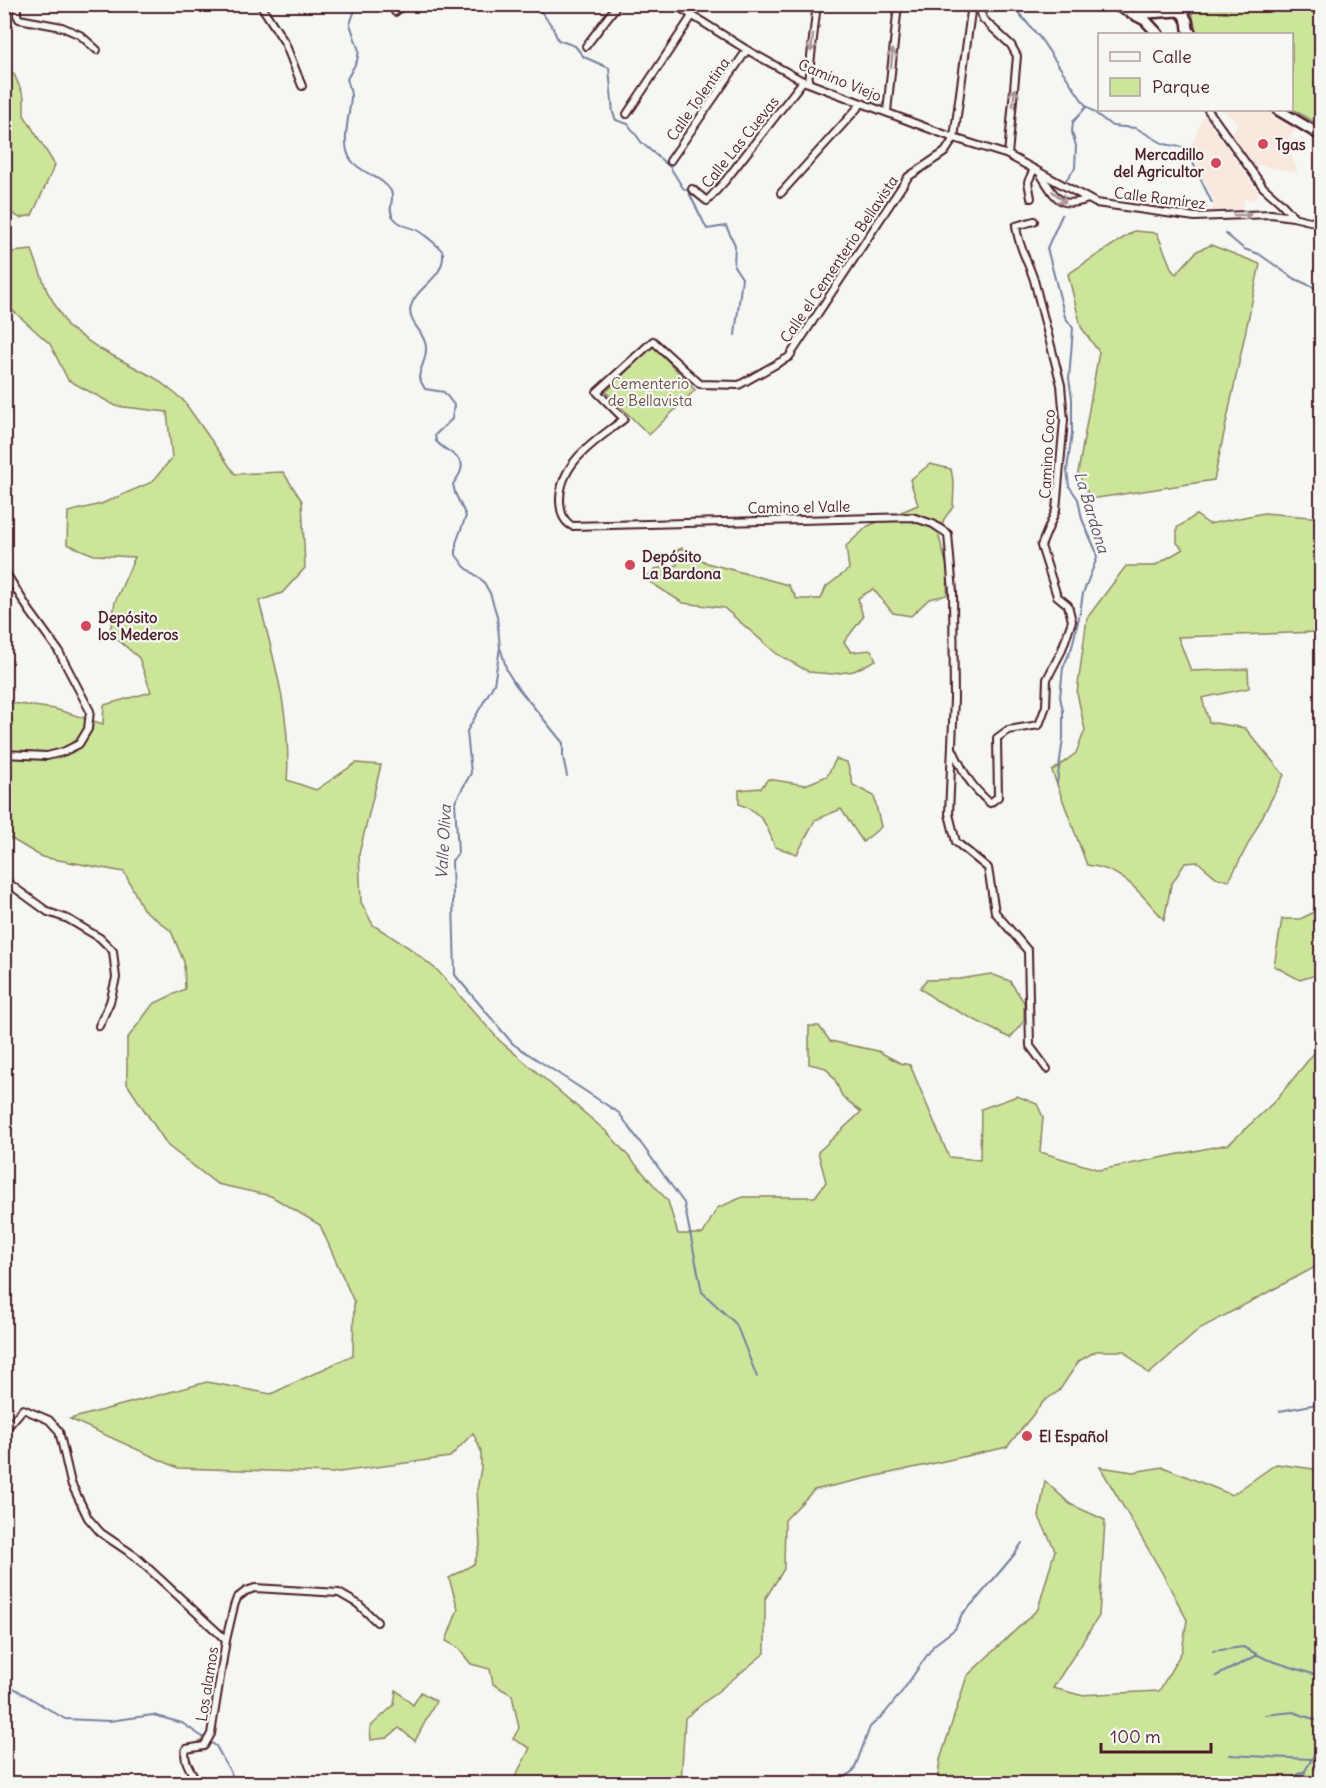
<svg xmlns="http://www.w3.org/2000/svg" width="1326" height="1788" font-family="Delius,sans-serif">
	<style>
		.built { fill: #f8e8de }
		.green { fill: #cde59a; stroke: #8c8262; stroke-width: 1.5 }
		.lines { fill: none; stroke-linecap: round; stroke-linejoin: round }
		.stream { stroke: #75809f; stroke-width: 2 }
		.street-casing { stroke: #4a1f2b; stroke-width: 10 }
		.primary-casing { stroke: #4a1f2b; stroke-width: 14 }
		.street { stroke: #f6f6f2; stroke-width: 6 }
		.primary { stroke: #f6f6f2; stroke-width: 9 }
		.oneway { stroke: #a99598 }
		.poi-dot { fill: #d1495b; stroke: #f6f6f2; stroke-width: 2 }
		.labels { text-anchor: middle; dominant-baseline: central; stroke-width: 4.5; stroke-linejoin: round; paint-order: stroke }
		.street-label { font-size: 15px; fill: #4a1f2b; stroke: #f6f6f2 }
		.poi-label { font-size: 15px; font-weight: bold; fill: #4a1f2b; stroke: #f6f6f2; text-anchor: start }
		.park-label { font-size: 15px; fill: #6b5047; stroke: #f6f6f2 }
		.water-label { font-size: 16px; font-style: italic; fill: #604f65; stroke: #f6f6f2 }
	</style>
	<rect width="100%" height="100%" fill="#f6f6f2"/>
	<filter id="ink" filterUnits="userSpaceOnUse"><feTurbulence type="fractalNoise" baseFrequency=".0167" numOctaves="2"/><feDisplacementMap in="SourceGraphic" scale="12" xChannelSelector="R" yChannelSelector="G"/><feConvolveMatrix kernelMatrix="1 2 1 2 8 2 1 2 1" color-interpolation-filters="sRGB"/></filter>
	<g filter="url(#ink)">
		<!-- built -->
		<g class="built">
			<polygon points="1222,110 1268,110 1297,128 1288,139 1289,149 1298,173 1253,164 1231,135 1238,122 1224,112"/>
			<polygon points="1204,115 1258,192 1255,200 1244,199 1242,209 1212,211 1214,201 1189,149"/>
		</g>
		<!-- green -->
		<g class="green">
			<polygon points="1190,5 1321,5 1321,126 1292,109 1292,34 1197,34"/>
			<polygon points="5,68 14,74 24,97 24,115 55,165 32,215 20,218 5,209"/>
			<polygon points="1134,231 1157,233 1172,270 1176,274 1197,251 1211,245 1260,264 1214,480 1091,499 1078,473 1099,352 1081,327 1068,274"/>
			<path d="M32 250 47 291 68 327 100 349 155 378 183 400 235 474 283 472 302 501 305 568 282 593 259 601C274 659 292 720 287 780L316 790 356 763 381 765 359 854 361 902 373 925 411 949 438 971 500 1041 608 1133 668 1201 678 1234H703L717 1208 743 1197H815L826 1182 818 1152 861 1112 842 1096 835 1080 826 1068 809 1064V1026H819L830 1041 878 1051 900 1063 910 1065 949 1157 980 1160 981 1109 1017 1096 1037 1104 1043 1117 1040 1152 1100 1170 1229 1144 1275 1101 1315 1052 1321 1051V1264L1201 1328 1149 1374 1124 1351H1096L1079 1361 1059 1391 1044 1401 1007 1447 814 1490 785 1520 784 1569 765 1599V1653L685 1718 681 1783H512L530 1748 513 1739 519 1728 512 1695 493 1684 490 1669 471 1664 457 1647 446 1641 458 1609 449 1578 474 1564 480 1546 477 1490 481 1468V1451L473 1433 450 1457 332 1473 178 1468 70 1419 207 1382 271 1394 353 1355 354 1302 320 1225 271 1196 217 1184 168 1146 127 1084V1039L153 1004 185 989 184 962 171 931 143 909 124 872 42 857 5 835V702L55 709 103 724 104 705 151 692 139 658 110 633 115 602 135 557 94 555 67 544 68 512 101 504 152 482 172 458 167 412 116 406 68 380 50 344 9 307 5 270 13 252Z"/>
			<polygon points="653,345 695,390 649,435 606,392"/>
			<polygon points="930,464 951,469 954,486 953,507 944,519 939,537 948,570 947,595 929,599 911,616 893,613 873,589 858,598 863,617 844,642 851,652 871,650 876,660 854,671 832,674 809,672 777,654 724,608 683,603 645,579 655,569 677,565 675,551 682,548 707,563 788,585 797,599 821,599 826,587 849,569 846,546 868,526 918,505 910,480"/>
			<path d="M1264 513 1321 518V635L1318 632 1178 637 1191 671 1248 669 1249 688 1202 698 1209 722 1245 728 1284 775 1229 881 1217 878 1198 862 1185 863 1171 885 1164 920C1142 895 1123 868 1087 865L1052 771 1076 753 1085 730 1077 693 1087 618 1126 566H1154L1183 549 1177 543V528L1196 515 1209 524Z"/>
			<path d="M836 759 847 762 853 785 874 796 881 827 863 842 841 809 815 820 797 854 775 847C767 825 763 813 739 804V790L761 788 768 779 805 785 827 776Z"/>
			<polygon points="1321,909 1321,989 1319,974 1300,980 1274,966 1282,919 1300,919"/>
			<polygon points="991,974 1010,981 1024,1002 1024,1021 1010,1038 936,1000 920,988 926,980 960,979"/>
			<polygon points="1276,1464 1321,1470 1321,1783 937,1783 940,1760 967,1676 1038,1609 1055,1550 1039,1517 1045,1481 1070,1504 1105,1520 1099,1616 1053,1688 1080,1695 1159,1691 1182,1651 1187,1620 1160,1569 1100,1467 1133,1472 1163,1467 1232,1495"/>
			<polygon points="396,1690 413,1705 421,1692 436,1701 415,1741 399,1728 387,1738 371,1740 370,1727 394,1705"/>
		</g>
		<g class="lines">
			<!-- stream -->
			<g class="stream">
				<path d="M357 4 350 24 359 51 357 61 347 79C349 85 351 91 351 97 350 115 340 145 351 160 361 174 382 176 391 191 395 199 387 209 393 217 399 225 408 227 417 230 421 232 443 249 443 253 445 278 417 286 411 306 406 322 425 331 426 347 427 359 420 367 419 378L425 389 444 392 454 405 452 419 435 435 436 441C450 457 475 456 453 484L455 493 466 516 456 543V555L465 567 483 581 490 593 497 616 500 648 494 684 467 731 471 773 455 802 458 853 452 861 455 975 513 1044 619 1113 684 1203 702 1292 736 1324 757 1377"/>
				<polyline points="535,4 552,26 558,40 575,46 584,57 609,68 613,113 616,120 628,124 642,143 670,167 683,188 688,191 707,229 726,226 735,245 734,266 742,278 735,335"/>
				<polyline points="1011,4 1040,38 1086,106 1112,126 1136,128 1164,144 1186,148 1212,203"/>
				<polyline points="1066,180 1075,168 1076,146 1072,132 1073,122 1086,107"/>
				<polyline points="1226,234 1244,249 1259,254 1293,278 1322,291"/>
				<polyline points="501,650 507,671 515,684 563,743 563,757 567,776"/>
				<polyline points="1057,783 1063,738 1063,711 1060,697 1063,668 1072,647 1080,613 1083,593 1097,558 1096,551 1082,519 1078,499 1069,486 1067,470 1072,433 1072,398 1069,379 1073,328 1065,317 1047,248 1062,215"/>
				<polyline points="1280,1411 1322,1403"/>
				<polyline points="1213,1651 1243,1647 1266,1659 1322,1677"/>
				<polyline points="1216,1676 1258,1655"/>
				<polyline points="4,1686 12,1687 65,1719 109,1721 153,1715 182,1723 216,1746 237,1784"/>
				<polyline points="1265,1715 1293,1712 1322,1722"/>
				<polyline points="1230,1755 1311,1759"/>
				<polyline points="837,1784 854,1770 870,1727 885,1713 904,1689 934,1645 955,1629 962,1614 976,1600 1014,1555 1022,1543"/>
				<polyline points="1280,1784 1305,1771 1322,1741"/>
				<polyline points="1303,1784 1305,1772"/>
			</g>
			<!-- street casing -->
			<g class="street-casing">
				<g id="street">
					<polyline points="17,4 17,15 19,19 62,27 80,35 97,50"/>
					<polyline points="260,4 285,43 302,86"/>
					<polyline points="674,4 747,50 803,81 954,138 1008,155 1096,203 1195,217 1271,214 1293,217 1322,224"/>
					<path d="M972 4 954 138 945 152 908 177 789 357 739 385 700 384 653 341 597 392 624 419C596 441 559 462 560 502 561 512 562 520 572 526L912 517 933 524 948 534 953 592 954 699 949 814 956 842 988 868 995 912 1028 951 1030 1046 1047 1069"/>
					<polyline points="978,4 983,19 1011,45 1017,56 1008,155"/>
					<polyline points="1159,4 1169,10 1178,4"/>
					<polyline points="1184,4 1186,17"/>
					<polyline points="395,12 405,4"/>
					<polyline points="586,46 618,4"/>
					<polyline points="808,82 817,4"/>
					<polyline points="1208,110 1263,187 1280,202 1293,216"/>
					<polyline points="887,112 898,4"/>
					<polyline points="627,114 692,16"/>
					<polyline points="670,161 747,50"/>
					<path d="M1041 175C1055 196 1059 210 1088 199"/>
					<polyline points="692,189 707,201 725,181 803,81"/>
					<polyline points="781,193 862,103"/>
					<polyline points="1031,198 1028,182 1034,169"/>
					<polyline points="1322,300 1320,305 1322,334"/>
					<polyline points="4,570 29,610 58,650 90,711 88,729 79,744 63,752 47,756 4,754"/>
					<path d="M952 748C963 771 969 785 990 803L998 797 997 738 1008 730 1039 725 1046 706 1047 679 1061 652 1072 621 1068 605 1057 596 1041 546 1056 510 1064 420 1061 385 1034 280C1028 261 1018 246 1016 226L1034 221"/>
					<polyline points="4,880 48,912 68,919 100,938 113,951 116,978 110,1002 99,1026"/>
					<polyline points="4,1431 23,1409 49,1420 59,1431 71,1483 88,1518 101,1533 135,1556 226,1640"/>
					<path d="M198 1784C193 1773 182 1761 186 1749L204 1746 211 1734 226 1640 234 1606 237 1598 246 1591 255 1588 339 1593 358 1604 377 1622"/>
				</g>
			</g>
			<!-- primary casing -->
			<g class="primary-casing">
				<g id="primary">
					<polyline points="1114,4 1145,20 1158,34"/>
					<polyline points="1130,11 1147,13 1178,11 1183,14 1187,21 1188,29 1191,34"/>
					<polyline points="1278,110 1322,136"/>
				</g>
			</g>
			<!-- street -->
			<use href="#street" class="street"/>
			<!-- primary -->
			<use href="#primary" class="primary"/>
		</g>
		<!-- one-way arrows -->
		<defs><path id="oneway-shaft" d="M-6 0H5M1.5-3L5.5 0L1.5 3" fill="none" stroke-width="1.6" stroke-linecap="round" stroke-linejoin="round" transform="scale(1.5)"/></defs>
		<g class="oneway">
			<use href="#oneway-shaft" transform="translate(812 43) rotate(97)"/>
			<use href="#oneway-shaft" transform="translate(892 58) rotate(-84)"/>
			<use href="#oneway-shaft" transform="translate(1014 97) rotate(-84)"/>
			<use href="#oneway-shaft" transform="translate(1059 197) rotate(41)"/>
			<use href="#oneway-shaft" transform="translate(1242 215) rotate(-2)"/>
		</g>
	</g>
	<!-- markers -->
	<g class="poi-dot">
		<circle cx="1263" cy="144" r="6"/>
		<circle cx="1216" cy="163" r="6"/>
		<circle cx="630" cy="565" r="6"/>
		<circle cx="86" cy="626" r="6"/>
		<circle cx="1027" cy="1436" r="6"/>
	</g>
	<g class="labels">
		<!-- street labels -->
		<g class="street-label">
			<text transform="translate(840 80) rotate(22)">Camino Viejo</text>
			<text transform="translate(698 99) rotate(-55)">Calle Tolentina</text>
			<text transform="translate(740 142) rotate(-51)">Calle Las Cuevas</text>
			<text transform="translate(1160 198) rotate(7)">Calle Ramírez</text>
			<text transform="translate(839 259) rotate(-56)">Calle el Cementerio Bellavista</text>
			<text transform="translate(1047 454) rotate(-87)">Camino Coco</text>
			<text transform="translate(799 507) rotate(-1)">Camino el Valle</text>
			<text transform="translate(207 1684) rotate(-81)">Los alamos</text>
		</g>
		<!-- poi labels -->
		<g class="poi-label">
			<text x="1275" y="144">Tgas</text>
			<text x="1204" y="154" text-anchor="end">Mercadillo<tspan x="1204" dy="17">del Agricultor</tspan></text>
			<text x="642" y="556">Depósito<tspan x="642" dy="17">La Bardona</tspan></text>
			<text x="98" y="617">Depósito<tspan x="98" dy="17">los Mederos</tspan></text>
			<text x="1039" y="1436">El Español</text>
		</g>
		<!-- park labels -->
		<g class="park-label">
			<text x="650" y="383">Cementerio<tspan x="650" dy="17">de Bellavista</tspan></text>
		</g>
		<!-- water labels -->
		<g class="water-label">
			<text transform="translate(1092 512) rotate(73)">La Bardona</text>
			<text transform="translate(443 842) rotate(-87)">Valle Oliva</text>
		</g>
	</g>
	<!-- margin -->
	<rect width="1326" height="1788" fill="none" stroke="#f6f6f2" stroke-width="24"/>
	<rect x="12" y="12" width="1302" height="1764" fill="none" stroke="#4a1f2b" stroke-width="2" filter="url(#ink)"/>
	<!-- legend -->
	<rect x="1098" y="33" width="195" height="78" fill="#f6f6f2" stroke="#b1a0a2" stroke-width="1.5"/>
	<rect x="1110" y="52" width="30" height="9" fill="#f6f6f2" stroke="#b1a0a2" stroke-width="1.5"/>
	<text x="1152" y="63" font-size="18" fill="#4a1f2b">Calle</text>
	<rect x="1110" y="78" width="30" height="18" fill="#cde59a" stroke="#b1a0a2" stroke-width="1.5"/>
	<text x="1152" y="93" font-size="18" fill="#4a1f2b">Parque</text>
	<!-- scale -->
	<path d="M1101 1743v9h110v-9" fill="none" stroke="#4a1f2b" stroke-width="3"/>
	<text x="1110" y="1743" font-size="18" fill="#4a1f2b" stroke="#f6f6f2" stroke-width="4.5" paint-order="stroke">100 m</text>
</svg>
